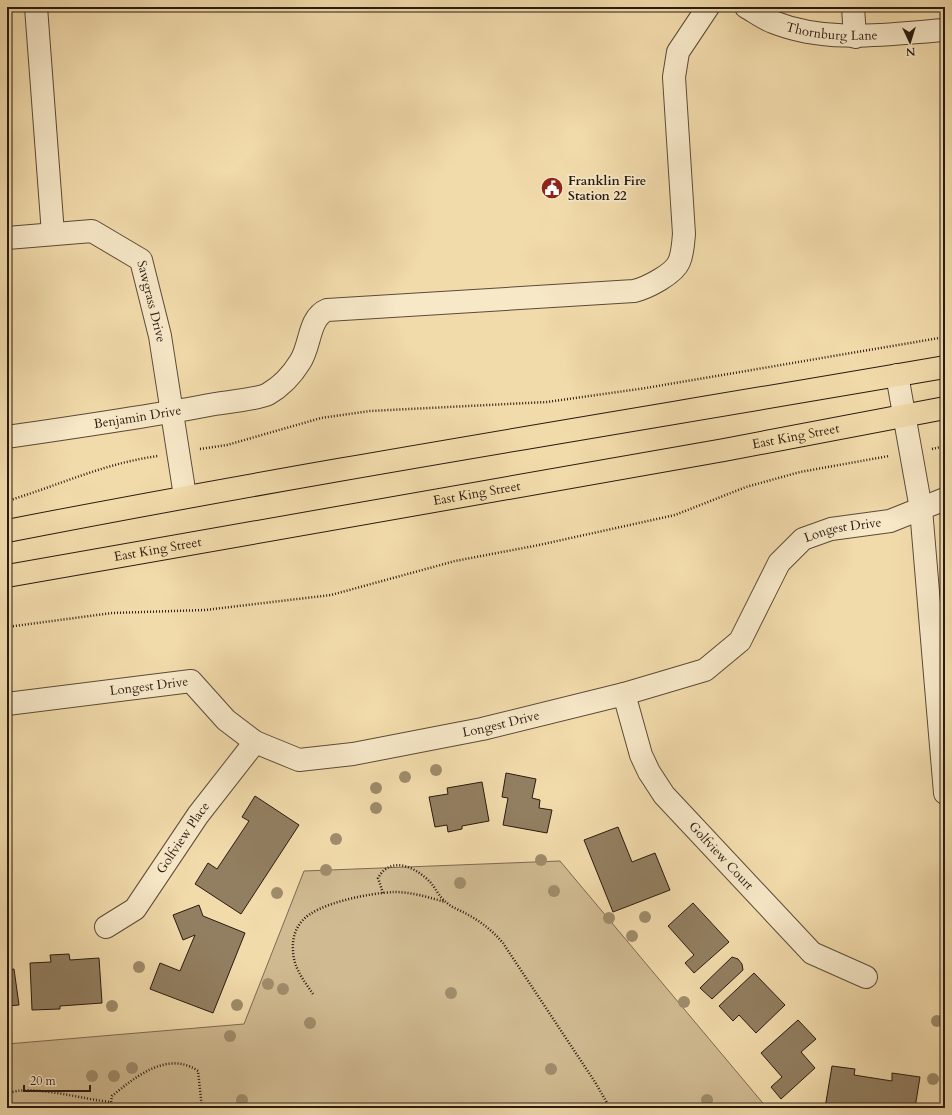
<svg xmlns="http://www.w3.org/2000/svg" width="952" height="1115" font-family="Cardo,serif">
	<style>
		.green { fill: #d0ba91; stroke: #7c6a51 }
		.building { fill: #927f61; stroke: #291b11 }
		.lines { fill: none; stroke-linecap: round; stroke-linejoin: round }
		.minor-casing { stroke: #5b4b38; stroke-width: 24 }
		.major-casing { stroke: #291b11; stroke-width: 24 }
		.path { stroke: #291b11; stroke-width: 2.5; stroke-dasharray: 1 2; stroke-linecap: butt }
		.minor { stroke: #f7e8c8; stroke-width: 22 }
		.major { stroke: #f2dbab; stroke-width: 22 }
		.tree { fill: #9f8c6b }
		.labels { text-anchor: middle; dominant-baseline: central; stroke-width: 3.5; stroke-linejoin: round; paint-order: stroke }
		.street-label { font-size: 13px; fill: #291b11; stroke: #f7e8c8 }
		.poi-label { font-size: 13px; font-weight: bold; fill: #291b11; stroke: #f7e8c8; text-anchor: start }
	</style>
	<rect width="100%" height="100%" fill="#f2dbab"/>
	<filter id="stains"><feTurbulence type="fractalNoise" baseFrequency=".005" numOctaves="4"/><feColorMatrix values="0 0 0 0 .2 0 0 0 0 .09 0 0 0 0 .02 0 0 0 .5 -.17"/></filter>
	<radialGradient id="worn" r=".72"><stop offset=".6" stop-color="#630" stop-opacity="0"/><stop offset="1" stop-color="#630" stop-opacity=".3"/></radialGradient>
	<!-- green -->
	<polygon class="green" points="560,861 767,1108 7,1108 7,1044 244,1024 304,871"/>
	<!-- building -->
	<g class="building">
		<polygon points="506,773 536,779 532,798 540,800 539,808 552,810 547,833 503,825 508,798 502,797"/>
		<polygon points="482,782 489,821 462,826 462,829 448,832 447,825 435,827 429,797 448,794 447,788"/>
		<polygon points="255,796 299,825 241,914 195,884 208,863 217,869 249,821 242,817"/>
		<polygon points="618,827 632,862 655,853 670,890 613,912 584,840"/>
		<polygon points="693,903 729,942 694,973 685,963 694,955 668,926"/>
		<polygon points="199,905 203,916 245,933 213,1013 150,989 160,963 180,971 195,935 183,940 173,915"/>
		<polygon points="69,954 70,960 99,958 102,1003 60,1006 60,1009 32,1010 30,963 51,962 50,955"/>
		<polygon points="732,957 738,959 742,964 743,970 712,999 700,988"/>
		<polygon points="14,969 19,1005 8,1006 7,1010 7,970"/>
		<polygon points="754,973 785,1005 756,1033 739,1015 733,1021 719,1006"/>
		<polygon points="798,1020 816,1039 801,1052 815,1068 781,1099 771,1087 782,1077 761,1053"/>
		<polygon points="832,1066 855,1069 854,1075 892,1081 892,1073 920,1077 915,1108 825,1108"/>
	</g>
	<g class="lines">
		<!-- minor casing -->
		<g class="minor-casing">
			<g id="minor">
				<polyline points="36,7 53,234"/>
				<path id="s1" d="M746 7C755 12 764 19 773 22 828 44 888 34 945 30"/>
				<polyline points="853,7 855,37"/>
				<path id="s2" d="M7 238 92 231 141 260 160 336 185 496"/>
				<polyline points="897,375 921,509 945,793"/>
				<path id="s3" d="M7 437C76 427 146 417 215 404 227 402 259 399 268 394 282 386 292 375 300 362 311 346 308 318 327 310L634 291C647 288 674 274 679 262 683 253 683 243 684 234L674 77 678 52 708 7"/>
				<path id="s4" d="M624 694 641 755 649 772 664 795 812 953 866 977"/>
				<path id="s5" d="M7 704 191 681 226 720 255 742 299 760 353 754 482 729 624 694 705 670 740 641 779 563 803 539 831 529 890 521 945 499"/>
				<path id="s6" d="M106 927 135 909 198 815 255 742"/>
			</g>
		</g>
		<!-- major casing -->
		<g class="major-casing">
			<g id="major">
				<path d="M7 531C319 470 632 421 945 367"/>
				<path id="s7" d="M7 576 724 450 945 408"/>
			</g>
		</g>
		<!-- path -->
		<g class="path">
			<polyline points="200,449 227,445 321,418 370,411 547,402 646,388 945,337"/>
			<polyline points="932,449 945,446"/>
			<path d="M7 501C57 486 105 463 158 456"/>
			<polyline points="7,627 112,613 205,610 331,595 455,561 539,545 675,515 746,487 800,472 889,456"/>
			<path d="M383 893 378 878C391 855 416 867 431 883 436 889 440 898 446 902 451 907 459 910 465 913 480 921 492 930 503 943L595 1082 610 1108"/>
			<path d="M313 994C304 981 293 967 293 950 292 940 295 929 302 921 317 903 370 893 394 892 411 892 428 897 445 902"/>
			<path d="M7 1094C29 1083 85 1100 111 1102"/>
			<path d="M110 1108 112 1096C135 1077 168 1050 198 1071L202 1108"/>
		</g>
		<!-- minor -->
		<use href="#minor" class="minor"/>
		<!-- major -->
		<use href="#major" class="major"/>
	</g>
	<!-- trees -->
	<g class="tree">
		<circle cx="436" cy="770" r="6"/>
		<circle cx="405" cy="777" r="6"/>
		<circle cx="376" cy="788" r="6"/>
		<circle cx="376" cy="808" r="6"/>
		<circle cx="336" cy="839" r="6"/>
		<circle cx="541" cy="860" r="6"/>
		<circle cx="326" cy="870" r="6"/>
		<circle cx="460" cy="883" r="6"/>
		<circle cx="554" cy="891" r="6"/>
		<circle cx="277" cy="893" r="6"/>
		<circle cx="645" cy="917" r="6"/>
		<circle cx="609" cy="918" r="6"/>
		<circle cx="632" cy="936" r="6"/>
		<circle cx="139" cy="967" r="6"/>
		<circle cx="268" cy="984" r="6"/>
		<circle cx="283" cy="989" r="6"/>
		<circle cx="451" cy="993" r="6"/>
		<circle cx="684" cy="1002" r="6"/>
		<circle cx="237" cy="1005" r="6"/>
		<circle cx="112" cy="1006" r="6"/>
		<circle cx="937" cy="1021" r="6"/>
		<circle cx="310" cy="1023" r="6"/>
		<circle cx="230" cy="1036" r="6"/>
		<circle cx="132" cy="1068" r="6"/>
		<circle cx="551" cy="1069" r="6"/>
		<circle cx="92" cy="1076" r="6"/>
		<circle cx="114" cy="1076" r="6"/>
		<circle cx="933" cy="1079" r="6"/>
		<circle cx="242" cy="1100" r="6"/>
		<circle cx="707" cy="1100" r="6"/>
	</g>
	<!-- icons -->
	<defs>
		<g id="civic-disc" transform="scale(1.15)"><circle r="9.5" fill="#8f2418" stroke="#f7e8c8"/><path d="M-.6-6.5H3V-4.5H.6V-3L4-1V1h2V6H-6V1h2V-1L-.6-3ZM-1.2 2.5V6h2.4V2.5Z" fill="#fff"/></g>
	</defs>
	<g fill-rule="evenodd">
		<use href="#civic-disc" x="552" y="188"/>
	</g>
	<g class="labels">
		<!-- street labels -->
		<g class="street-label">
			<text stroke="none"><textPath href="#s1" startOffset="91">Thornburg Lane</textPath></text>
			<text stroke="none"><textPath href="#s2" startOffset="185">Sawgrass Drive</textPath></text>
			<text stroke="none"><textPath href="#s3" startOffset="132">Benjamin Drive</textPath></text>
			<text stroke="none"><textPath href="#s7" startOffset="801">East King Street</textPath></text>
			<text stroke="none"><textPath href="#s7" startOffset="477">East King Street</textPath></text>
			<text stroke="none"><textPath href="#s5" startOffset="946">Longest Drive</textPath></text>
			<text stroke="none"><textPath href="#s7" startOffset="153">East King Street</textPath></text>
			<text stroke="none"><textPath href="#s5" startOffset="143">Longest Drive</textPath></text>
			<text stroke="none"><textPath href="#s5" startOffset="527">Longest Drive</textPath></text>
			<text stroke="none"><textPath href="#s6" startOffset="120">Golfview Place</textPath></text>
			<text stroke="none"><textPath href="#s4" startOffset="193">Golfview Court</textPath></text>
		</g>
		<!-- poi labels -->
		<g class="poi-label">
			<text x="568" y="181">Franklin Fire<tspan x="568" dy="15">Station 22</tspan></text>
		</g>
	</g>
	<!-- margin -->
	<rect width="952" height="1115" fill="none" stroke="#f2dbab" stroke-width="24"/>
	<rect x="8" y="8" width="936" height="1099" fill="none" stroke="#291b11" stroke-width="2"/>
	<rect x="12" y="12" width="928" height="1091" fill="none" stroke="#291b11"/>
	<!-- north arrow -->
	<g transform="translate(910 42) rotate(176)" stroke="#f7e8c8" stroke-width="3" paint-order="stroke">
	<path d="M0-3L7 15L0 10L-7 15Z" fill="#291b11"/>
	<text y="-6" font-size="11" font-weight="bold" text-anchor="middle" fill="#291b11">N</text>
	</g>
	<!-- scale -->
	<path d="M24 1085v6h66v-6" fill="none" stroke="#291b11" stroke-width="2"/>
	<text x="30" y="1085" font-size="12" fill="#291b11" stroke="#f7e8c8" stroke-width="3" paint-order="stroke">20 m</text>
	<rect width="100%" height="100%" filter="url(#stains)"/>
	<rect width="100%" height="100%" fill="url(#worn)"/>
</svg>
